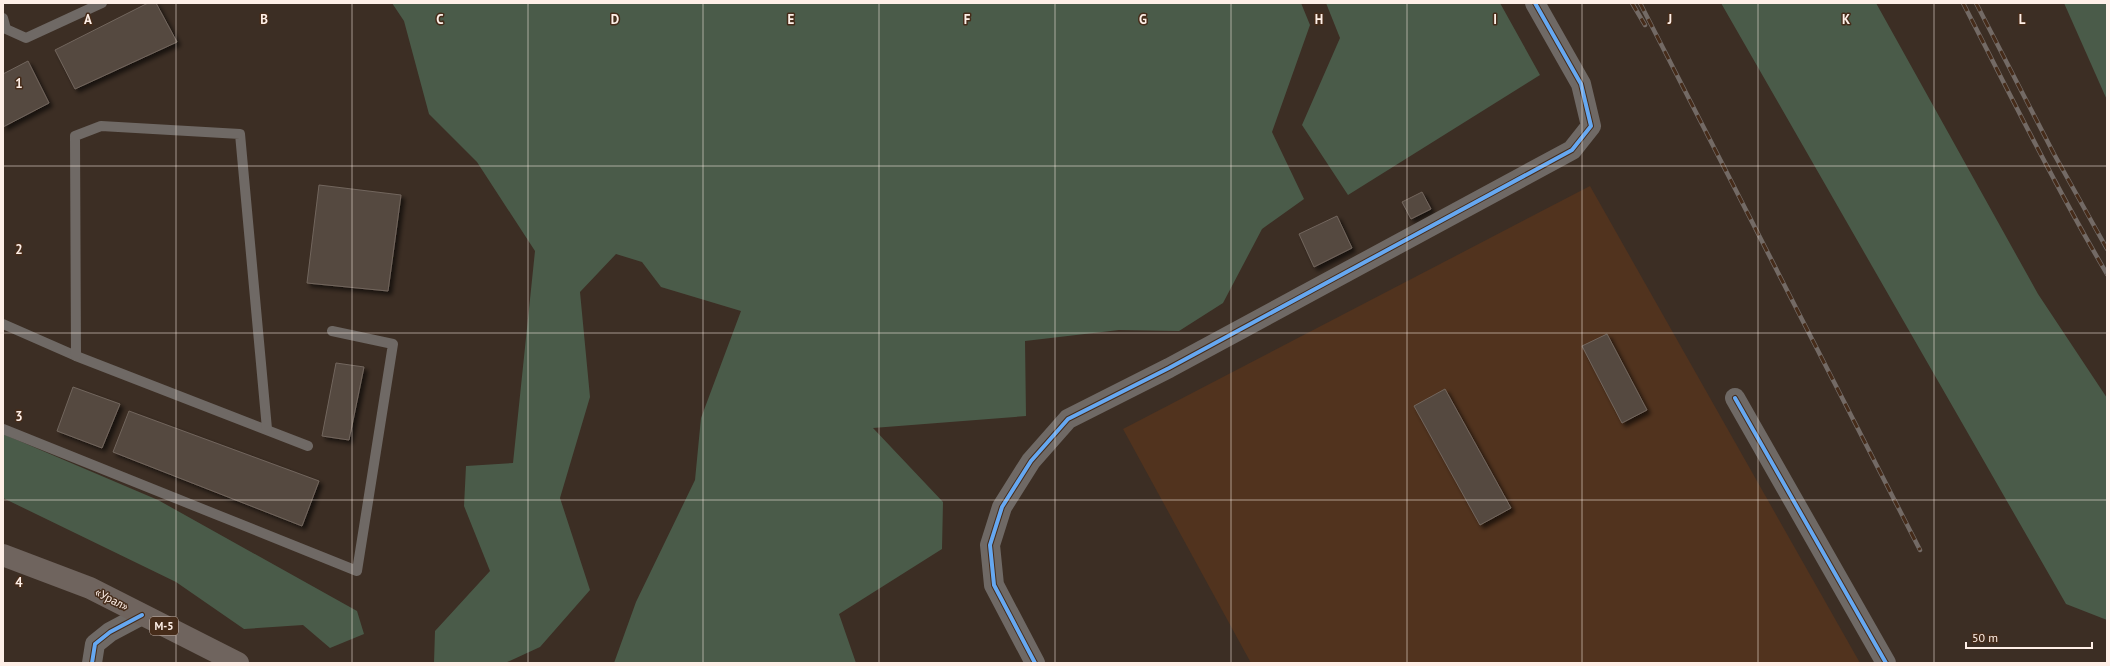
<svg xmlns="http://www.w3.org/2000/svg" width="2110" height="666" font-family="'PT Sans',sans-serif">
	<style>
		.built { fill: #51331e }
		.green { fill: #4a5b49 }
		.building { fill: #544840; stroke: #72665d; filter: url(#shadow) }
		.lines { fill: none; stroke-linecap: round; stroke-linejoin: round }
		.lane { stroke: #6f6965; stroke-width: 10 }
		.street { stroke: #6f6965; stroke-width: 20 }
		.highway { stroke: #6f645e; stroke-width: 22 }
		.rail-casing { stroke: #736a65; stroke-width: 4.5 }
		.rail { stroke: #462c1a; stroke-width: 3; stroke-dasharray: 9; stroke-linecap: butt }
		.cycleway-casing { stroke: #462c1a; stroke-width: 6 }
		.cycleway { stroke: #66a8f1; stroke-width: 4 }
		.grid { fill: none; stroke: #feefe7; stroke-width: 1; stroke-opacity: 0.55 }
		.labels { text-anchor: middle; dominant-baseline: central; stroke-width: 3; stroke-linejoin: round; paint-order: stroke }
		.shield { fill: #462c1a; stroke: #c7b4aa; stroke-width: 1 }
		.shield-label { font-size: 11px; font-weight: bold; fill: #feefe7 }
		.street-label { font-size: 12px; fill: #feefe7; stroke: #462c1a }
		.grid-label { font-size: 13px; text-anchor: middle; font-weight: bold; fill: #feefe7; stroke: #462c1a; stroke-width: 3; stroke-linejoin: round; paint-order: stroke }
	</style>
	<defs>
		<filter id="shadow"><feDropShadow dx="3.5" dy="3.5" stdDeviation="2" flood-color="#0009"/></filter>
	</defs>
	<rect width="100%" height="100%" fill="#3c2e24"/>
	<!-- built -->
	<polygon class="built" points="1590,186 1860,663 1251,663 1123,429"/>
	<!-- green -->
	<g class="green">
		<polygon points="392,3 1301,3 1310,25 1272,132 1304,199 1262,229 1223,303 1179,331 1119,330 1025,341 1026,416 873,428 943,502 942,549 839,614 856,663 614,663 636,602 695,480 701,418 741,311 661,287 642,262 616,254 580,292 590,397 560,498 590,590 540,647 505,663 434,663 435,631 490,571 464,506 466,466 513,463 535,251 477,162 429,114 404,21"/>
		<polygon points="1326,3 1500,3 1540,75 1348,195 1302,125 1340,38"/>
		<polygon points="1721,3 1876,3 2038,294 2107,398 2107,620 2066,604"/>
		<polygon points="2064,3 2107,3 2107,100"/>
		<polygon points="3,434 158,500 357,611 364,634 330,648 303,625 244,629 176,582 3,498"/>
	</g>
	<!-- building -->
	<g class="building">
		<polygon points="148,3 156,3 177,42 75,89 55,50"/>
		<polygon points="28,61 49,103 3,127 3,74"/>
		<polygon points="319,185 401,195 388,291 307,283"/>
		<polygon points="1422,192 1431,209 1411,219 1402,202"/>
		<polygon points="1337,216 1352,248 1314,267 1299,234"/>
		<polygon points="1607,334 1647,410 1622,423 1582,346"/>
		<polygon points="336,363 364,367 349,440 322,436"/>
		<polygon points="73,387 120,404 102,448 57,431"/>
		<polygon points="1445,389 1511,508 1480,525 1414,406"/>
		<polygon points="129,411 319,481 302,526 113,452"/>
	</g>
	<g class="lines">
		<!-- lane -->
		<g class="lane">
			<polyline points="3,18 6,29 26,38 102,3"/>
			<polyline points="3,324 76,356 308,446"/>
			<polyline points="76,356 75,136 101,126 240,134 267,429"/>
			<polyline points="3,429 357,571 393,344 332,331"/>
		</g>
		<!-- street -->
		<g class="street">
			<polyline points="1735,398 1886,663"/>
			<polyline points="92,663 95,644 110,632 142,615"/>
			<polyline points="1035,663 994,585 990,545 1002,507 1031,461 1068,419 1169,368 1572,150 1591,126 1581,84 1535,3"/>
		</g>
		<!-- highway -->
		<polyline class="highway" points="3,555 90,588 238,663"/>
		<!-- rail casing -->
		<g class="rail-casing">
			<g id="rail">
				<polyline points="1632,3 1645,25"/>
				<polyline points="1640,3 1920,550"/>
				<path d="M1963 3C2010 94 2055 186 2107 274"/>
				<polyline points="1976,3 2054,154 2107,249"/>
			</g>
		</g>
		<!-- rail -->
		<use href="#rail" class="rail"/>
		<!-- cycleway casing -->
		<g class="cycleway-casing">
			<g id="cycleway">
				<polyline points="1735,398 1886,663"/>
				<polyline points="92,663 95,644 110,632 142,615"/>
				<polyline points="1035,663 994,585 990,545 1002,507 1031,461 1068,419 1169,368 1572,150 1591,126 1581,84 1535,3"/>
			</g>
		</g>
		<!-- cycleway -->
		<use href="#cycleway" class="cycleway"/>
	</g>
	<!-- grid -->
	<path class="grid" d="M176 3V663M352 3V663M528 3V663M703 3V663M879 3V663M1055 3V663M1231 3V663M1407 3V663M1582 3V663M1758 3V663M1934 3V663M3 166H2107M3 333H2107M3 500H2107"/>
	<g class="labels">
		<!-- shield labels -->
		<rect class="shield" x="150" y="617" width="28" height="18" rx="3"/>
		<g class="shield-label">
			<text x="164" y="626">М-5</text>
		</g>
		<!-- street labels -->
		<g class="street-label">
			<text transform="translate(112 599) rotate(27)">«Урал»</text>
		</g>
	</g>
	<g class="grid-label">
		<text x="88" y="24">A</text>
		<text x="264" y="24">B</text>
		<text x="440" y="24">C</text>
		<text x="615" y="24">D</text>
		<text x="791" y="24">E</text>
		<text x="967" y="24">F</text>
		<text x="1143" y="24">G</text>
		<text x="1319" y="24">H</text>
		<text x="1495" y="24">I</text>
		<text x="1670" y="24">J</text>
		<text x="1846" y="24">K</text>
		<text x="2022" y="24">L</text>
		<text x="19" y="88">1</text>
		<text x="19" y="254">2</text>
		<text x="19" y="421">3</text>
		<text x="19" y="587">4</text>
	</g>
	<!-- border -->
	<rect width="2110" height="666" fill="none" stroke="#feefe7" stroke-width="8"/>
	<!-- scale -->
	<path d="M1966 642v6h126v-6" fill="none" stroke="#feefe7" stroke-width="2"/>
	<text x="1972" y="642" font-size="12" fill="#feefe7" stroke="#462c1a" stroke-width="3" paint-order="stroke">50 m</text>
</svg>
